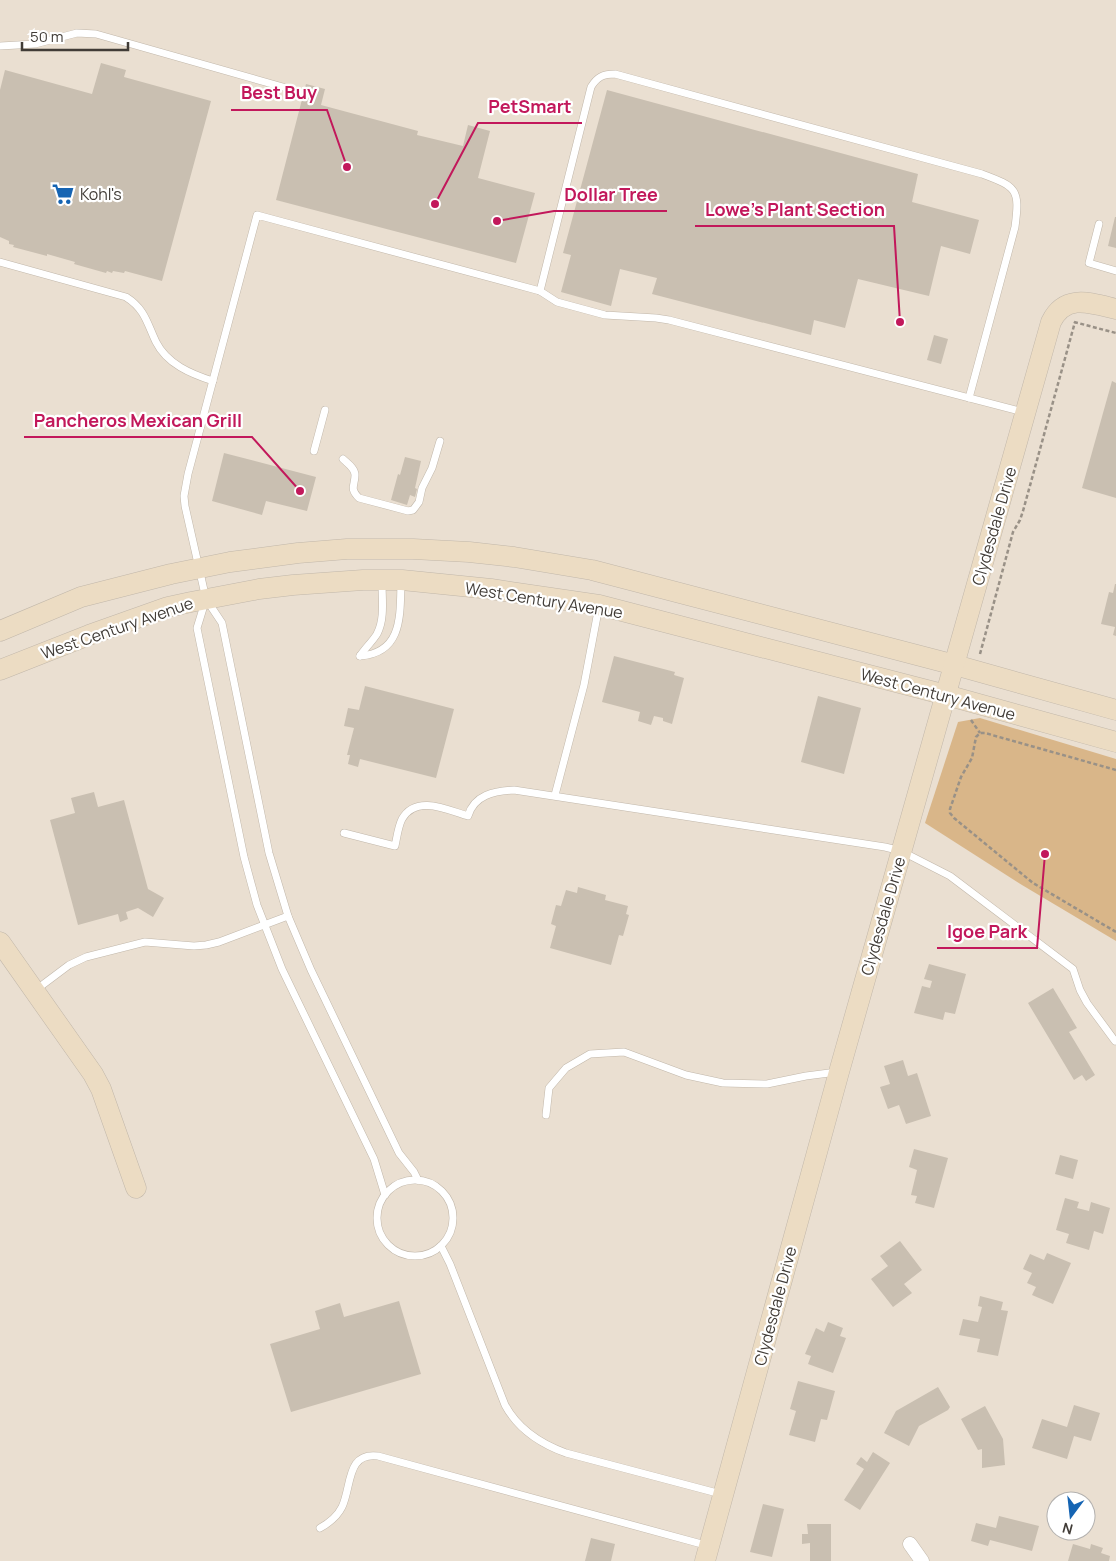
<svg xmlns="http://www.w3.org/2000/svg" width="1116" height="1561" font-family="Manrope,sans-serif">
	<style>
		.green { fill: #d9b689 }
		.building { fill: #c9bfb1 }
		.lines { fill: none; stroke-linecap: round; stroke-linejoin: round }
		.lane-casing { stroke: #c1b7aa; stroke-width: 8 }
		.street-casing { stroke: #c1b7aa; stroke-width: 15 }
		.secondary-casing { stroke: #c1b7aa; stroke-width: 21 }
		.path { stroke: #999187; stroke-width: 2.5; stroke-dasharray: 4 2.5; stroke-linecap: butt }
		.lane { stroke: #fff; stroke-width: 7 }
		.street { stroke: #fff; stroke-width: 14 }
		.secondary { stroke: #ecdcc3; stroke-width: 20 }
		.labels { text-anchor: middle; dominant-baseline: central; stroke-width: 4.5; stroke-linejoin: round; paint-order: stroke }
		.poi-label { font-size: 16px; fill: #413c37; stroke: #fff; text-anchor: start }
		.street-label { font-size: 16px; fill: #413c37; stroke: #fff }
		.leader { fill: none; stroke: #c2185b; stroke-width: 2 }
		.callout-dot { fill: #c2185b; stroke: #fff; stroke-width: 2 }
		.callout-label { font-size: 18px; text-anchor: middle; font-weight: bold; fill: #c2185b; stroke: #fff; stroke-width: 4.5; stroke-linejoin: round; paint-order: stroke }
	</style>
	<rect width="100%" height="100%" fill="#eadfd1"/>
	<!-- green -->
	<polygon class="green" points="980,718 1116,759 1116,941 1022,885 925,823 958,722"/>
	<!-- building -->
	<g class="building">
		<polygon points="101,63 126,70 124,77 211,101 162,281 125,271 124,273 113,271 112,273 107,271 106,273 74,264 75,262 47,254 47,256 13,247 14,245 9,244 9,241 0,237 0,90 5,70 92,94"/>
		<polygon points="306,84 325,89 321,105 418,131 417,135 463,146 468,125 490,131 478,178 535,193 516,263 276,200"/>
		<polygon points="607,90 918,174 912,202 979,220 970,254 941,246 929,296 858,279 845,328 814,320 811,335 652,294 657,278 620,269 611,306 561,292 571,255 563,253"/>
		<polygon points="1115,217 1116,217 1116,248 1108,246"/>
		<polygon points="934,335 948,339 941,364 927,360"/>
		<polygon points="1112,381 1116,383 1116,498 1082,488"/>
		<polygon points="224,453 316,477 307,511 266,501 262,515 212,501"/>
		<polygon points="405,457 421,461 415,488 417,489 415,497 410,495 407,505 391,500 398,474 400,475"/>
		<polygon points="1115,584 1116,584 1116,636 1113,635 1115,627 1101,624 1109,592 1113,593"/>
		<polygon points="614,656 675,672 674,675 684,678 672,724 663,721 663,718 654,716 651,725 638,721 640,712 602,702"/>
		<polygon points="365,686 454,709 436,778 360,759 358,767 348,764 350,755 347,755 354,728 344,726 348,708 359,710"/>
		<polygon points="818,696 861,708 844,774 801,762"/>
		<polygon points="94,792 98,807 124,800 148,889 164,898 153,917 138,908 126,912 128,919 120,922 118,914 78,925 50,820 75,813 71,798"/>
		<polygon points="578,887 606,895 605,900 628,906 626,914 629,915 623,936 619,935 611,965 550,948 556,926 551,924 556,905 561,906 566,890 577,893"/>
		<polygon points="929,964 966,974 955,1014 945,1012 943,1020 914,1013 922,986 930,988 932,981 924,979"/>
		<polygon points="1053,988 1077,1028 1069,1032 1095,1075 1086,1081 1082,1075 1074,1080 1028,1003"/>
		<polygon points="903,1060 908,1076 917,1073 931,1116 906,1124 899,1105 888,1109 880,1087 890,1084 884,1066"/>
		<polygon points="914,1149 948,1158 934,1208 915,1203 917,1196 911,1195 917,1170 909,1167"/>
		<polygon points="1060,1155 1078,1160 1073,1179 1055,1174"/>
		<polygon points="1065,1198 1079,1202 1077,1208 1089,1211 1091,1202 1110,1208 1103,1234 1094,1231 1089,1250 1066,1243 1069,1234 1056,1230"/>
		<polygon points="900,1241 922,1270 904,1284 912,1293 893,1307 871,1279 888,1266 880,1256"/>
		<polygon points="1047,1253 1071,1263 1053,1304 1032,1295 1036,1287 1027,1283 1032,1273 1023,1269 1030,1254 1044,1260"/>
		<polygon points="980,1296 1003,1302 1001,1310 1008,1311 998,1356 977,1352 980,1339 959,1335 963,1319 978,1322 982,1307 978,1306"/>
		<polygon points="399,1301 421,1374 291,1412 270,1344 320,1329 315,1311 340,1303 344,1317"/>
		<polygon points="828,1322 843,1328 840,1336 846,1338 833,1373 808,1364 811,1356 805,1354 816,1328 824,1332"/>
		<polygon points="798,1381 835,1391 827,1420 821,1419 815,1442 789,1435 796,1411 790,1409"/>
		<polygon points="938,1387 950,1407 948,1410 919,1426 909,1446 884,1433 896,1411"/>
		<polygon points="1074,1405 1100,1413 1091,1441 1074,1436 1067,1459 1032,1448 1042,1419 1067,1427"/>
		<polygon points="985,1406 1003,1439 1005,1465 982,1468 982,1449 978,1450 961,1419"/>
		<polygon points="873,1452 890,1463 860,1510 844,1500 864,1469 856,1464 861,1457 867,1462"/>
		<polygon points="763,1504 784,1509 772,1557 750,1552"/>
		<polygon points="999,1516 1039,1526 1032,1551 990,1540 988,1546 971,1541 976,1523 996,1528"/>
		<polygon points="807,1524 831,1524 831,1561 810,1561 810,1543 802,1544 802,1534 808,1534"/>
		<polygon points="591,1538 615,1544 611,1561 585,1561"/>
		<polygon points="1073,1544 1090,1549 1091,1544 1103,1548 1101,1553 1110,1556 1109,1561 1068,1561"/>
	</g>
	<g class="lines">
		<!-- lane casing -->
		<g class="lane-casing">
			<g id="lane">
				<polyline points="0,46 35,44 77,33 96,34 290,89"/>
				<polyline points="1099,224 1089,263 1116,271"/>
				<path d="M0 262 126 297C145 309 147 323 156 342 167 364 191 374 213 381"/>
				<path d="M540 291 591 87C597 77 603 74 615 74L982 174C1017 187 1020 189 1015 227L969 398"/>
				<polyline points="314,451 325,410"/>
				<path d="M343 459C347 463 355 468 355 475 355 486 349 488 359 498L408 511 413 510 419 502 422 488 432 468 440 441"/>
				<polyline points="205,602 197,628 244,857 257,905 282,969 374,1159 385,1195"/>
				<path d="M360 656C403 653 400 615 401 582"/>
				<path d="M360 656C365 648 372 642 377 634 385 619 382 599 382 583"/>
				<polyline points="555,795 584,685 599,606"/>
				<path d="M344 833 395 846C397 837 398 827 402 819 416 794 448 810 468 816 474 795 494 791 514 790L885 847 901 851 950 876 1073 969 1080 990 1087 1003 1115 1041"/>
				<polyline points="37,989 69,965 86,957 145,942 194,946 206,945 219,942 288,916"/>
				<polyline points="546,1115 549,1088 566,1068 590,1054 624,1052 686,1075 723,1083 767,1084 806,1076 837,1072"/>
				<polyline points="418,1180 414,1172 399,1153 311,970 288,916 269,853 222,623 206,599 185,506 184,496 188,474 257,215 540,291 557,302 605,315 656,318 669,320 1023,412"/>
				<circle cx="415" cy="1218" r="38"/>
				<path d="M441 1246 450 1264 505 1405C518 1429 541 1444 566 1453L721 1494"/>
				<path d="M320 1528C329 1523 337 1517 342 1507 352 1486 346 1452 378 1456L709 1546"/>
			</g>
		</g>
		<!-- street casing -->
		<g class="street-casing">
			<polyline id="street" points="910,1544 922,1561"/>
		</g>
		<!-- secondary casing -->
		<g class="secondary-casing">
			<g id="secondary">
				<polyline points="0,631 81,597 171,574 230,562 298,553 347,549 413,549 469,552 514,557 592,570 955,665 1116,710"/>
				<polyline points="0,670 89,635 168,607 191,602 259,589 293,585 363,580 402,580 491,589 599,605 946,695 1116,742"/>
				<polyline points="0,942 93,1074 101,1089 136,1188"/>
				<path d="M705 1561 839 1072 1051 322C1065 293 1091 303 1116 309"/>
			</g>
		</g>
		<!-- path -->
		<g class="path">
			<polyline points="1074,322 1116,333"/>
			<polyline points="980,654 1013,532 1020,520 1023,511 1075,322"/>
			<polyline points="971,720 980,733"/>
			<polyline points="1116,770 985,733 980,733 976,737 972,758 961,777 950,809 950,813 954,818 1033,883 1116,932"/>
		</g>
		<!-- lane -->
		<use href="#lane" class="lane"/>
		<!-- street -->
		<use href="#street" class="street"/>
		<!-- secondary -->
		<use href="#secondary" class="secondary"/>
	</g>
	<!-- icons -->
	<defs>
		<g id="supermarket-bare" transform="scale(1.725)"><path d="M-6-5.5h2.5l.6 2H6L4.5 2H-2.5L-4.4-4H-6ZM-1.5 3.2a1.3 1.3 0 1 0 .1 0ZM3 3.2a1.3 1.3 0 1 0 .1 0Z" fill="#1564b3" stroke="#fff" stroke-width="2.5" paint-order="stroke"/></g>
	</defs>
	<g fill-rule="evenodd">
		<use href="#supermarket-bare" x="63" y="194"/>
	</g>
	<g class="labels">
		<!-- poi labels -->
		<g class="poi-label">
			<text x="80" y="194">Kohl's</text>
		</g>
		<!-- street labels -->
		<g class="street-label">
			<text transform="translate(994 526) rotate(-74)">Clydesdale Drive</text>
			<text transform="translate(544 600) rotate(9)">West Century Avenue</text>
			<text transform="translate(117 628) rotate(-19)">West Century Avenue</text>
			<text transform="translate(938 694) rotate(15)">West Century Avenue</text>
			<text transform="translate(883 916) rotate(-74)">Clydesdale Drive</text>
			<text transform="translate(775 1306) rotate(-75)">Clydesdale Drive</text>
		</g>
	</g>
	<!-- callouts -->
	<path class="leader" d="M347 167L327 110H231M435 204L478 123H582M497 221L554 211H667M900 322L894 226H695M300 491L252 437H24M1045 854L1037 948H937"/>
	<g class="callout-dot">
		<circle cx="347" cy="167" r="5"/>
		<circle cx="435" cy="204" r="5"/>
		<circle cx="497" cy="221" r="5"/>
		<circle cx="900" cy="322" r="5"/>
		<circle cx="300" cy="491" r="5"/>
		<circle cx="1045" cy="854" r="5"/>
	</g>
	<g class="callout-label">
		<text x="279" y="99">Best Buy</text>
		<text x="530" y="113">PetSmart</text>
		<text x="611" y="201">Dollar Tree</text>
		<text x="795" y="216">Lowe's Plant Section</text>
		<text x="138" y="427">Pancheros Mexican Grill</text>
		<text x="987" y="938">Igoe Park</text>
	</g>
	<!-- north arrow -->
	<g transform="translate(1071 1516) rotate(195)"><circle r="24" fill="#ffffff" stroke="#b3b1af"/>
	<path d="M0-4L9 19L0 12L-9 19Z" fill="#1564b3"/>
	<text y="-8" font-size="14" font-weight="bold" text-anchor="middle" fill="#413c37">N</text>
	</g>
	<!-- scale -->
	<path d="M22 42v8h106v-8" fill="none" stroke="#413c37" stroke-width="2.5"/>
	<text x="30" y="42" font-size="15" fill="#413c37" stroke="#ffffff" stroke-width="4" paint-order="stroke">50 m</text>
</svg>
